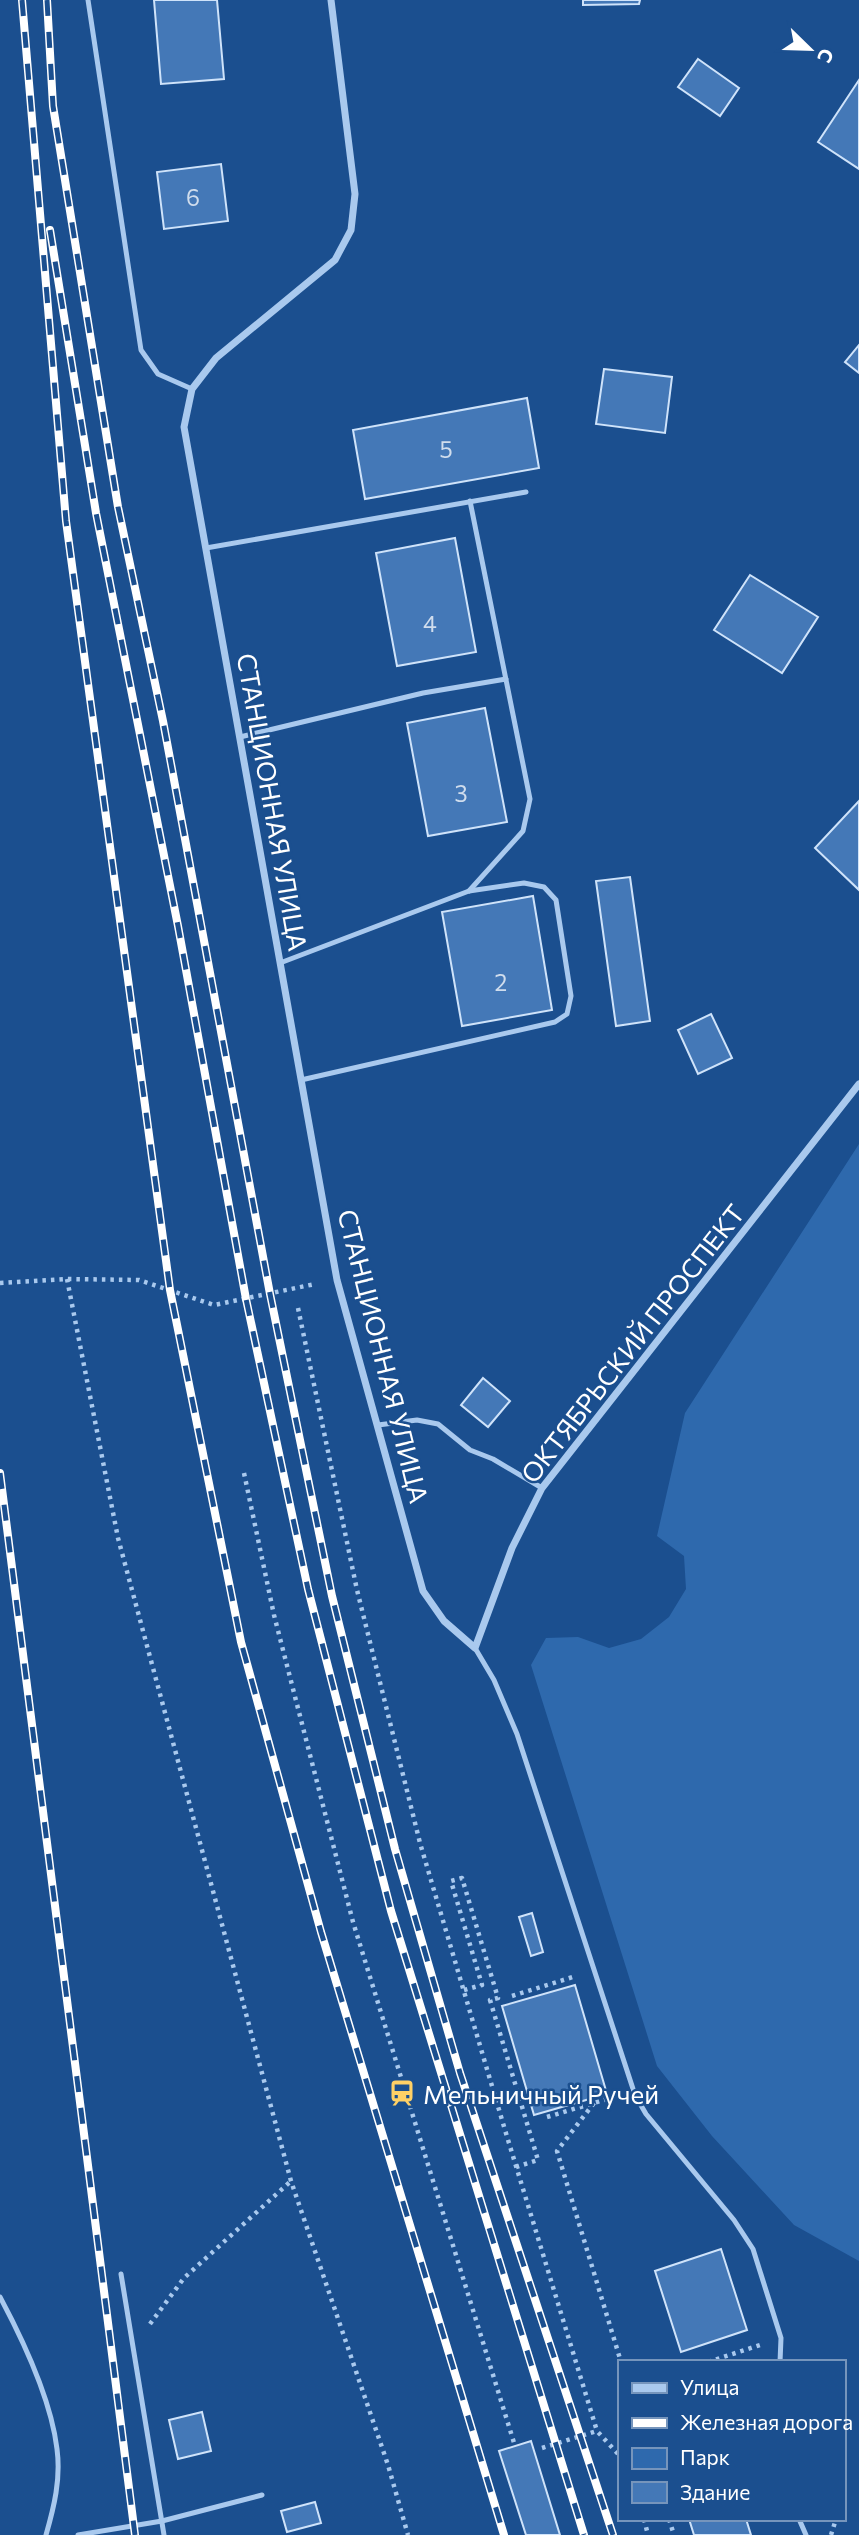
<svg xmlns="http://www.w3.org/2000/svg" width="859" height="2535" font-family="Commissioner,sans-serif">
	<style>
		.green { fill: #2e69ad }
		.building { fill: #4478b7; stroke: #cfe3fa; stroke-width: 2 }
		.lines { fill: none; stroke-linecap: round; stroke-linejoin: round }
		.path { stroke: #a9c9ee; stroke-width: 4.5; stroke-dasharray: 3.5 5; stroke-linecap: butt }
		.service { stroke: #a9c9ee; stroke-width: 5 }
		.minor { stroke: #a9c9ee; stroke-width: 7 }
		.rail-casing { stroke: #fff; stroke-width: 8 }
		.rail { stroke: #1b4f8f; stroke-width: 5; stroke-dasharray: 16; stroke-linecap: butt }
		.labels { text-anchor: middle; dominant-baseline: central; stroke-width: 5; stroke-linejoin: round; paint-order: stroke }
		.number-label { font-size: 23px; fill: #d0dded }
		.street-label { font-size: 26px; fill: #fff; stroke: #1b4f8f }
		.poi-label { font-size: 26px; fill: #fff; stroke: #1b4f8f; text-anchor: start }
	</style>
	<rect width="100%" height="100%" fill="#1b4f8f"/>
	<!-- green -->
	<polygon class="green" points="859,1144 859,2261 794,2225 712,2136 657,2066 531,1665 546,1638 578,1637 609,1648 641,1639 669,1617 686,1589 684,1556 657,1536 685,1413"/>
	<!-- building -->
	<g class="building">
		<polygon points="154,0 217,0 224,79 161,84"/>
		<polygon points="583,0 640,0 639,4 583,5"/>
		<polygon points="698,59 739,88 720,116 678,87"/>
		<polygon points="859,80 859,169 818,142"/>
		<polygon points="221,164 228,221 164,229 157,172"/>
		<polygon points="859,345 859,373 845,362"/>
		<polygon points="604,369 672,377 665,433 596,424"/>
		<polygon points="527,398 539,468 365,499 353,430"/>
		<polygon points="455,538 476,652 397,666 376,553"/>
		<polygon points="750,575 818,617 782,673 714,630"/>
		<polygon points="485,708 507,822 428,836 407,723"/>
		<polygon points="859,801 859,890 815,848"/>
		<polygon points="630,877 650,1021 616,1026 596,881"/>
		<polygon points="533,896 552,1010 462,1026 442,912"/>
		<polygon points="711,1014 732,1058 698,1074 678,1030"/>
		<polygon points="483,1378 510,1401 488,1427 461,1405"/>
		<polygon points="532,1913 543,1952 531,1956 519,1917"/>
		<polygon points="575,1985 607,2094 534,2115 502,2006"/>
		<polygon points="721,2249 747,2330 681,2352 655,2271"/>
		<polygon points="202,2412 211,2451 178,2459 169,2420"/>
		<polygon points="531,2441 560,2535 526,2535 499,2451"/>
		<polygon points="315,2502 321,2523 287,2532 281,2511"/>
		<polygon points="689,2519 746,2519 751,2535 694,2535"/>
	</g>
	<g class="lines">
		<!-- path -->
		<g class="path">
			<polyline points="67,1279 118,1538 291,2181 388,2465 408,2535"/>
			<polyline points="0,1283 67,1279 139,1280 214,1305 315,1284"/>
			<polyline points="298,1308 357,1590 420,1843 505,2130 597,2431"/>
			<polyline points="244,1473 274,1615 353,1922 515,2446"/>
			<polyline points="464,1990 482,1985 451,1881 462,1878 498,1998 490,2000 538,2160 516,2167"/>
			<polyline points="512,1996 576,1976"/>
			<polyline points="594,2103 557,2151 621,2362"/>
			<polyline points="547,2117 614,2097"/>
			<polyline points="150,2324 184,2278 291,2181"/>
			<polyline points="708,2362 760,2345"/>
			<polyline points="542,2448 597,2431 619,2455"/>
			<polyline points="843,2492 843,2497"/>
			<polyline points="644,2519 648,2535"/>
			<polyline points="669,2519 674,2535"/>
			<polyline points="831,2535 836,2519"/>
		</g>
		<!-- service -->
		<g class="service">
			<polyline points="88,0 141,350 158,374 192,389"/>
			<polyline points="206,548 526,492"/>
			<polyline points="240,737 423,693 506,679"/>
			<polyline points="469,891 523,831 530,799 470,501"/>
			<polyline points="280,963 469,891 524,883 544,887 556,900 571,996 567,1014 555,1022 301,1080"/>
			<polyline points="378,1425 417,1420 438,1424 470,1450 493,1459 542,1488"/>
			<polyline points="475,1648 494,1680 517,1734 635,2095 646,2114 734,2220 753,2249 781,2338 780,2362"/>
			<polyline points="121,2274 164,2535"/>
			<path d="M0 2297C24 2342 51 2399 57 2449 61 2479 54 2507 46 2535"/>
			<polyline points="799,2519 806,2535"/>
			<polyline points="78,2535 162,2521 262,2495"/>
		</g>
		<!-- minor -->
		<polyline class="minor" points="331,0 355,194 351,230 335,260 216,358 192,389 184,427 337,1280 423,1591 444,1621 475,1648 512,1548 542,1488 859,1084"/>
		<!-- rail casing -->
		<g class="rail-casing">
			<g id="rail">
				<polyline points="22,0 66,521 170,1290 241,1642 321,1932 504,2535"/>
				<polyline points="47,0 53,106 118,507 163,721 270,1294 332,1596 395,1849 460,2073 613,2535"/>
				<polyline points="50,230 96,513 178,926 246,1299 308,1589 391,1911 584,2535"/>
				<polyline points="0,1473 135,2535"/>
			</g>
		</g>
		<!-- rail -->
		<use href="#rail" class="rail"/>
	</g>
	<!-- icons -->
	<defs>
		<g id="station-bare" transform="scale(2.1)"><path d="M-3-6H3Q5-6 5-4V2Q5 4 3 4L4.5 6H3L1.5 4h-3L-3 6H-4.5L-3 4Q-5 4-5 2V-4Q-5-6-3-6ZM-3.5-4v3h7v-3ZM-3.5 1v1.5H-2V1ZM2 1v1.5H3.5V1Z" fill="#ffd166" stroke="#1b4f8f" stroke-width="2.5" paint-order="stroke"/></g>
	</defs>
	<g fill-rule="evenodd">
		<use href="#station-bare" x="402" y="2093"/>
	</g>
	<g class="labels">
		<!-- number labels -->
		<g class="number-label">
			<text x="193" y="197">6</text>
			<text x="446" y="449">5</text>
			<text x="430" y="623">4</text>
			<text x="461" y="793">3</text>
			<text x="501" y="982">2</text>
		</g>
		<!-- street labels -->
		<g class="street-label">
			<text transform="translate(273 802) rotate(80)">СТАНЦИОННАЯ УЛИЦА</text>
			<text transform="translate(632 1343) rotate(-52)">ОКТЯБРЬСКИЙ ПРОСПЕКТ</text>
			<text transform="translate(384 1356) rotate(76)">СТАНЦИОННАЯ УЛИЦА</text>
		</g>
		<!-- poi labels -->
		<g class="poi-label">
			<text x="423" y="2093">Мельничный Ручей</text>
		</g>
	</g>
	<!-- legend -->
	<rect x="618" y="2360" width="228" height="161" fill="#1b4f8f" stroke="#7695bc" stroke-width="2"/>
	<rect x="632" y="2383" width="35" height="10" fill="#a9c9ee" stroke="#7695bc" stroke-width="2"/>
	<text x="680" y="2395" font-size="21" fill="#ffffff">Улица</text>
	<rect x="632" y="2418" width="35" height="10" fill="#ffffff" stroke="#7695bc" stroke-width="2"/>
	<text x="680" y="2430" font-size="21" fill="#ffffff">Железная дорога</text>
	<rect x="632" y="2448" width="35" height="21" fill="#2e69ad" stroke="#7695bc" stroke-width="2"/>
	<text x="680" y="2465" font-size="21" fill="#ffffff">Парк</text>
	<rect x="632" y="2482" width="35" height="21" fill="#4478b7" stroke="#7695bc" stroke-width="2"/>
	<text x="680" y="2500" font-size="21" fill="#ffffff">Здание</text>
	<!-- north arrow -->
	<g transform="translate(810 49) rotate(113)" stroke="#1b4f8f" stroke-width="5" paint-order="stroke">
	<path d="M0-5L12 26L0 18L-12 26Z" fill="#ffffff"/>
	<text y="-10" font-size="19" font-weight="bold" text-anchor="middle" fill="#ffffff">С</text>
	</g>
</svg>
